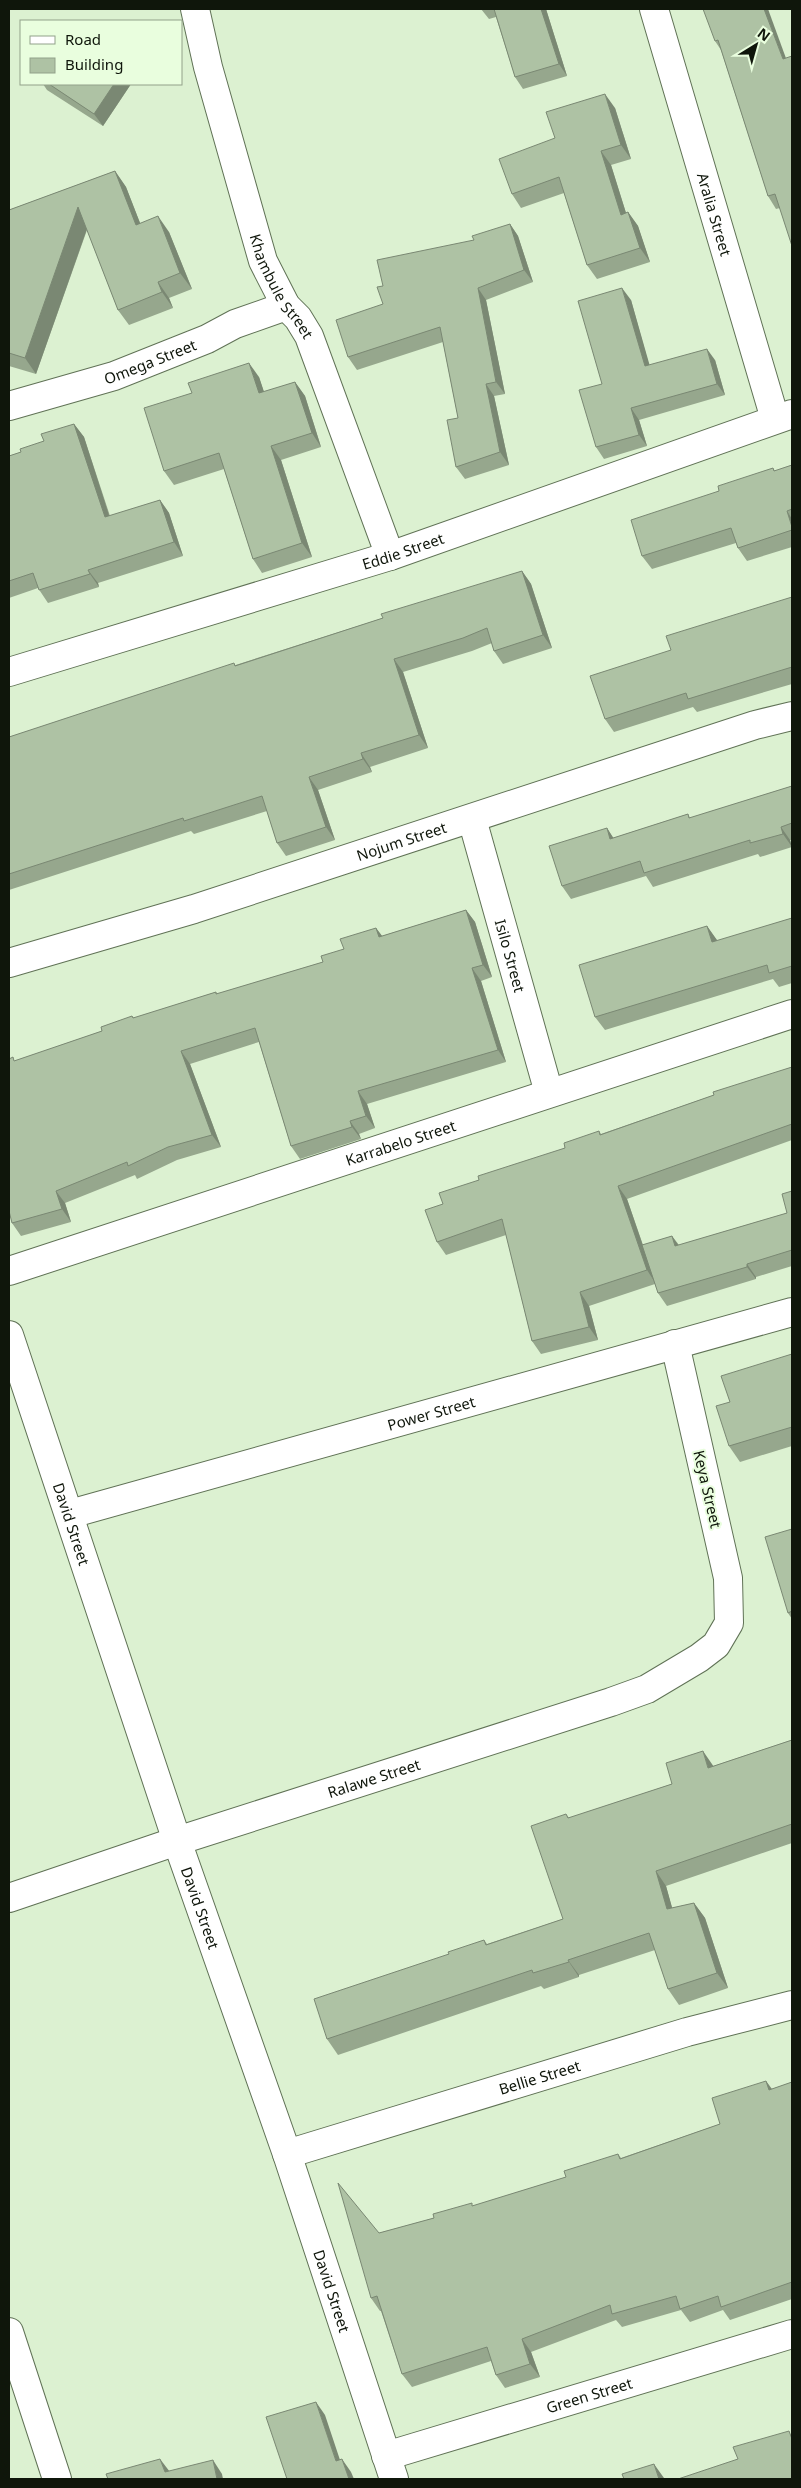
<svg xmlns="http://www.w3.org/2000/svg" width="801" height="2488" font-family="'Noto Sans',sans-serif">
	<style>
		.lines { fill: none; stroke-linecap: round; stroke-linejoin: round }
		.minor-casing { stroke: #607256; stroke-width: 30 }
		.minor { stroke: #fff; stroke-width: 28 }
		.wall { fill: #96a78d }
		.shaded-wall { fill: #7a8873 }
		.building { fill: #aec2a4; stroke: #7a8873 }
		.labels { text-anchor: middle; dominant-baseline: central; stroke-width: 4; stroke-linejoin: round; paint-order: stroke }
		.street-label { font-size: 15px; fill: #0f160b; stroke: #e9fede }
	</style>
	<rect width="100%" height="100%" fill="#dcf1d1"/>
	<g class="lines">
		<!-- minor casing -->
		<g class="minor-casing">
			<g id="minor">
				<path id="s1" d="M195 9 208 67 263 261 286 306 298 318 309 336 390 556"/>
				<path id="s2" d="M654 9 775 419"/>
				<path id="s3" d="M9 406 114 376 207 339 235 324 286 306"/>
				<path id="s4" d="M9 672 390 556 792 414"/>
				<path id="s5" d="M472 819 549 1093"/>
				<path id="s6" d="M9 963 194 909 755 725 792 716"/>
				<path id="s7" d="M9 1271 792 1014"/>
				<path id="s8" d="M9 1335 177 1841 287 2154 394 2479"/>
				<path id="s9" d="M70 1514 792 1312"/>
				<path id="s10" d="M9 1898 177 1841 611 1702 647 1689 699 1658 716 1645 729 1623 728 1578 675 1344"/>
				<path id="s11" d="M287 2154 687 2032 792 2005"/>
				<polyline points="9,2332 57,2479"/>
				<path id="s12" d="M386 2456 792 2334"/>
			</g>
		</g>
		<!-- minor -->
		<use href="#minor" class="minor"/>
	</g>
	<!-- wall -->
	<g class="wall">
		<polygon points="481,9 546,9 567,76 523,89 515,77 496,17 489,19"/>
		<polygon points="768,9 780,208 776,209 768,196 721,50 715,41"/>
		<polygon points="43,84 131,84 103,126 47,90"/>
		<polygon points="615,108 631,159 611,165 626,213 628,212 638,226 650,262 597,279 587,265 564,193 521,208 512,194 555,138"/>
		<polygon points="115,171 126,187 140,223 169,232 192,289 169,298 173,308 129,325 118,310 87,230 36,374 9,366 9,210"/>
		<polygon points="510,224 518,236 533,282 486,300 505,394 494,396 509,465 465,479 456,467 458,418 443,342 357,370 348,357 383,304 383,286 474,240"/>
		<polygon points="631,300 649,365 715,360 725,395 639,420 647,446 604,459 596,447 602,384"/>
		<polygon points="259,377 264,392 295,382 305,396 321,447 281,460 312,557 262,573 253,559 224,469 174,485 164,471"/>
		<polygon points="74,424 84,437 110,516 160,500 169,513 183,556 98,583 99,587 48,603 38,588 9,598 9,456 21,452 44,441"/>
		<polygon points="792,465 792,547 747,561 738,548 736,543 652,569 642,556 719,491 773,468 775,471"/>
		<polygon points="522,571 531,584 552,648 503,664 494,651 492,643 472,651 403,672 428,748 370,767 372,772 318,790 335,840 286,856 277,843 267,811 194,834 191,831 9,890 9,737 383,618"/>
		<polygon points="792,597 792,684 697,712 693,707 614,732 605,719 671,650"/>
		<polygon points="792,786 792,840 790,840 792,847 760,857 758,854 653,887 646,876 571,899 562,886 607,828 613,838 688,814 690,818"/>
		<polygon points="466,910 475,922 492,977 481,981 506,1062 367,1104 375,1128 359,1134 361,1139 300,1159 291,1146 259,1042 190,1064 221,1147 177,1160 137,1179 135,1175 65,1203 71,1222 21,1236 12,1223 15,1061 102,1031 132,1016 134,1018 216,992 217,994 323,962 376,928 382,936"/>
		<polygon points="792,918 792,983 779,987 773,979 605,1030 595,1017 707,926 717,941"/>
		<polygon points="792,1067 792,1140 627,1199 643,1245 672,1236 679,1245 787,1213 792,1191 792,1266 756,1277 756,1279 667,1306 658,1293 655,1284 589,1306 598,1340 541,1354 532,1341 506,1235 446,1255 437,1242 443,1204 479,1180 565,1148 599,1131 601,1134 714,1095"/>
		<polygon points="792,1354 792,1446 740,1462 729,1446 730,1402"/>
		<polygon points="792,1529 792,1619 788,1613"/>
		<polygon points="792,1740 792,1843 666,1886 672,1908 694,1903 705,1918 728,1988 679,2005 668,1989 655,1950 579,1975 579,1977 544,1989 541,1986 338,2055 327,2039 449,1954 484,1940 487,1944 563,1919 566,1814 569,1818 672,1784 714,1766"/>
		<polygon points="766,2081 772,2089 792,2082 792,2299 730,2320 723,2310 690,2322 681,2310 622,2327 616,2320 531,2352 540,2377 505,2388 496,2375 491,2361 412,2387 402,2374 381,2311 380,2311 371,2298 379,2233 434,2218 566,2177 618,2154 621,2158 720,2124"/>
	</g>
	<!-- shaded-wall -->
	<g class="shaded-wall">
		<polygon points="541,9 546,9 567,76 559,64"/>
		<polygon points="764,9 768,9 791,72 783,59"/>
		<polygon points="114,84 131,84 103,126 94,114"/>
		<polygon points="605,94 615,108 631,159 621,145"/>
		<polygon points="601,151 611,165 631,229 621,215"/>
		<polygon points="115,171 126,187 147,241 136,225"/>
		<polygon points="78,207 89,223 36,374 25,358"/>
		<polygon points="628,212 638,226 650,262 640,248"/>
		<polygon points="158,216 169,232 192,289 180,273"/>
		<polygon points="510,224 518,236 533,282 524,270"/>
		<polygon points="158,282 169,298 173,308 162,292"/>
		<polygon points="478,288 486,300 505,394 496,382"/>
		<polygon points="622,288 631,300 653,377 645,366"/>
		<polygon points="707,349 715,360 725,395 717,384"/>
		<polygon points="249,363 259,377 269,407 259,393"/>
		<polygon points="295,382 305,396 321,447 312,433"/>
		<polygon points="486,384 494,396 509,465 500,452"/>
		<polygon points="631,408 639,420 647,446 639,435"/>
		<polygon points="74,424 84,437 114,531 105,517"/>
		<polygon points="271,446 281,460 312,557 302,543"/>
		<polygon points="160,500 169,513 183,556 174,542"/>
		<polygon points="787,511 792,519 792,527"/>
		<polygon points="88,570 98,583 99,587 90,574"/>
		<polygon points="522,571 531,584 552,648 543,635"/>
		<polygon points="394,659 403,672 428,748 419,735"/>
		<polygon points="361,753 370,767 372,772 363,759"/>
		<polygon points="309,777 318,790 335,840 326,827"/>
		<polygon points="781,827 790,840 792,847 783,834"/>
		<polygon points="607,828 616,842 610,839"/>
		<polygon points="466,910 475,922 492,977 483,965"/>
		<polygon points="707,926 717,940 722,956 712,942"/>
		<polygon points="376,928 385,940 379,937"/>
		<polygon points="472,968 481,981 506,1062 498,1050"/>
		<polygon points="181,1051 190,1064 221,1147 212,1135"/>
		<polygon points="358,1091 367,1104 375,1128 366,1116"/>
		<polygon points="350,1121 359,1134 361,1139 352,1127"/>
		<polygon points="618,1186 627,1199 656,1284 647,1270"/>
		<polygon points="56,1191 65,1203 71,1222 62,1209"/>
		<polygon points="672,1236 681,1249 675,1246"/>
		<polygon points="747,1264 756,1277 756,1279 747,1267"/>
		<polygon points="580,1292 589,1306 598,1340 589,1327"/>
		<polygon points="703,1751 714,1767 708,1768"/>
		<polygon points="656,1871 666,1886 677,1925 667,1909"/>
		<polygon points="694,1903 705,1918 728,1988 717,1973"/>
		<polygon points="568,1960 579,1975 579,1977 569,1962"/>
		<polygon points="766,2081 775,2094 769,2090"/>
		<polygon points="522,2339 531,2352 540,2377 530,2364"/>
		<polygon points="316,2402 325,2415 345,2475 336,2461"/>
		<polygon points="160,2459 170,2472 165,2472"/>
		<polygon points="342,2459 351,2472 354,2479 349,2479"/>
		<polygon points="213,2460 222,2474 223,2479 217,2479"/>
		<polygon points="654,2464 664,2478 665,2479 659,2479"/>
	</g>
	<!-- building -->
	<g class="building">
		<polygon points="494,9 541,9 559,64 515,77"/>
		<polygon points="703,9 764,9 783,59 792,56 792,246 775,194 768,196 718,40 715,41"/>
		<polygon points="49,84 114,84 94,114"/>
		<polygon points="605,94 621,145 601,151 621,215 628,212 640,248 587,265 559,177 512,194 499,159 555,138 546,112"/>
		<polygon points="115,171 136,225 158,216 180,273 158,282 162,292 118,310 78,207 25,358 9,353 9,210"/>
		<polygon points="510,224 524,270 478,288 496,382 486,384 500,452 456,467 447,420 458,418 440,327 348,357 336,320 383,304 377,287 383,286 377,260 474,240 472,236"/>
		<polygon points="622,288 645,366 707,349 717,384 631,408 639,435 596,447 579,390 602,384 578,301"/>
		<polygon points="249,363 259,393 295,382 312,433 271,446 302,543 253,559 219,453 164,471 144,408 192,393 188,383"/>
		<polygon points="74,424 105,517 160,500 174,542 88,570 90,574 39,590 33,573 9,581 9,456 21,452 20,449 44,441 41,434"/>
		<polygon points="792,465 792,509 787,511 792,527 792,530 738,548 731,528 642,556 631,520 719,491 718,486 773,468 774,471"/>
		<polygon points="522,571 543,635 494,651 487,628 463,638 394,659 419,735 361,753 363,759 309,777 326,827 277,843 262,796 184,821 183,818 9,874 9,737 234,663 235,666 383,618 381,614"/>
		<polygon points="792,597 792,667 688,699 686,693 605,719 590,676 671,650 666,636"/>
		<polygon points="792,786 792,823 781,827 783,834 750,843 750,840 644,873 640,861 562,886 549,846 607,828 610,839 688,814 689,818"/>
		<polygon points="466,910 483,965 472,968 498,1050 358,1091 366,1116 350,1121 352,1127 291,1146 255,1028 181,1051 212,1135 168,1147 128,1166 127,1162 56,1191 62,1209 12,1223 9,1211 9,1059 13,1057 14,1061 102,1031 101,1027 132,1016 133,1018 216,992 216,994 323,962 321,956 344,949 340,939 376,928 379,937"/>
		<polygon points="792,918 792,966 769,973 767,965 595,1017 579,965 707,926 712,942"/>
		<polygon points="792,1067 792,1124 618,1186 647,1270 580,1292 589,1327 532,1341 502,1219 437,1242 425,1210 443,1204 439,1193 479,1180 478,1176 565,1148 564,1143 599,1131 600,1135 714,1095 713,1092"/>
		<polygon points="792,1191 792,1250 747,1264 747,1267 658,1293 642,1245 672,1236 675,1246 787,1213 782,1194"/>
		<polygon points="792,1354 792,1427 729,1446 716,1406 730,1402 721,1376"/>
		<polygon points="792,1529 792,1611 788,1613 765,1537"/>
		<polygon points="792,1740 792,1824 656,1871 667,1909 694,1903 717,1973 668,1989 649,1933 568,1960 569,1962 533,1973 532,1970 327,2039 314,1999 449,1954 448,1952 484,1940 486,1945 563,1919 531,1826 566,1814 568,1818 672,1784 666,1763 703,1751 708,1768"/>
		<polygon points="766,2081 769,2090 792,2082 792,2282 721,2307 718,2296 680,2309 676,2296 612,2314 610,2305 522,2339 530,2364 496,2375 487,2347 402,2374 377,2296 371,2298 338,2183 379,2233 434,2218 433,2214 472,2203 472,2206 566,2177 564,2171 618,2154 620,2159 720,2124 712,2098"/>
		<polygon points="316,2402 336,2461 342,2459 349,2479 287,2479 266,2417"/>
		<polygon points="789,2431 792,2439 792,2479 678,2479 738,2459 733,2447"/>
		<polygon points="160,2459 165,2472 213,2460 217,2479 108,2479 106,2474"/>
		<polygon points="654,2464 659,2479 624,2479 622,2474"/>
	</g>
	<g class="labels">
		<!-- street labels -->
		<g class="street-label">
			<text stroke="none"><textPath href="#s2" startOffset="214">Aralia Street</textPath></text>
			<text stroke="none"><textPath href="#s1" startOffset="292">Khambule Street</textPath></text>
			<text stroke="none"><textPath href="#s3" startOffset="148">Omega Street</textPath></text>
			<text stroke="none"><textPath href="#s4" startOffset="412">Eddie Street</textPath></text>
			<text stroke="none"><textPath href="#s6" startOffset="411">Nojum Street</textPath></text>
			<text stroke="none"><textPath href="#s5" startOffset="142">Isilo Street</textPath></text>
			<text stroke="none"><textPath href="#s7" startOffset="412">Karrabelo Street</textPath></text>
			<text stroke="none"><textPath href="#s9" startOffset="375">Power Street</textPath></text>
			<text transform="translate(708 1489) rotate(77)">Keya Street</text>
			<text stroke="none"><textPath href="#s8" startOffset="199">David Street</textPath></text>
			<text stroke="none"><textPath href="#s10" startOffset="384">Ralawe Street</textPath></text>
			<text stroke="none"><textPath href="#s8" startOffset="604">David Street</textPath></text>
			<text stroke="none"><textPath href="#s11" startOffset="264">Bellie Street</textPath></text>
			<text stroke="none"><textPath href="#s8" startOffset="1009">David Street</textPath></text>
			<text stroke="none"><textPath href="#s12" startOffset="212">Green Street</textPath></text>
		</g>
	</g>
	<!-- border -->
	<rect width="801" height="2488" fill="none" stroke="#0f160b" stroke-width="20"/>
	<!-- legend -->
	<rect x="20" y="20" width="162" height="65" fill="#e9fede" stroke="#92a18a"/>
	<rect x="30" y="36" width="25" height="8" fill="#ffffff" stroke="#92a18a"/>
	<text x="65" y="45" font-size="15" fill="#0f160b">Road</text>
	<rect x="30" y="58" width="25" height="15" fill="#aec2a4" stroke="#92a18a"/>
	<text x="65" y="70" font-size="15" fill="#0f160b">Building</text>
	<!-- north arrow -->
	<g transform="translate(756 45) rotate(37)" stroke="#e9fede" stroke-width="4" paint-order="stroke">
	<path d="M0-4L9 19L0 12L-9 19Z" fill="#0f160b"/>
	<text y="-8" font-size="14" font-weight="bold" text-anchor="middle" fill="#0f160b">N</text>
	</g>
</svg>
